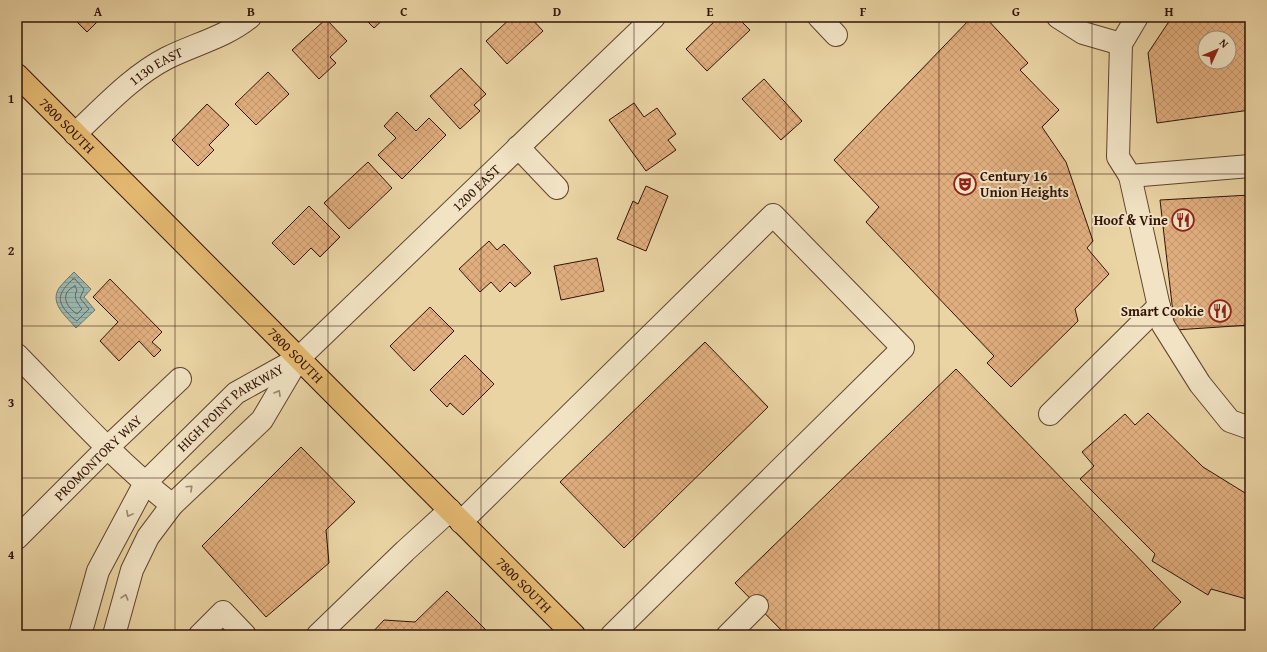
<svg xmlns="http://www.w3.org/2000/svg" width="1267" height="652" font-family="'Gentium Book Plus',serif">
	<style>
		.water { fill: url(#water-rules); stroke: #70756b }
		.lines { fill: none; stroke-linecap: round; stroke-linejoin: round }
		.shore { stroke: #66655a; stroke-width: 1 }
		.building { fill: url(#building-cross-hatch); stroke: #321307; fill-rule: evenodd }
		.minor-casing { stroke: #60432e; stroke-width: 24 }
		.major-casing { stroke: #321307; stroke-width: 24 }
		.minor { stroke: #f1e3c4; stroke-width: 22 }
		.major { stroke: #e5ba72; stroke-width: 22 }
		.oneway { stroke: #9b856f }
		.grid { fill: none; stroke: #321307; stroke-width: 1; stroke-opacity: 0.55 }
		.labels { text-anchor: middle; dominant-baseline: central; stroke-width: 4; stroke-linejoin: round; paint-order: stroke }
		.street-label { font-size: 14px; fill: #321307; stroke: #f1e3c4 }
		.poi-label { font-size: 14px; font-weight: bold; fill: #321307; stroke: #f1e3c4; text-anchor: end }
		.neatline { fill: none; stroke: #321307; stroke-width: 1.5 }
		.grid-label { font-size: 13px; text-anchor: middle; font-weight: bold; fill: #321307 }
	</style>
	<defs>
		<pattern id="water-rules" width="6" height="5" patternUnits="userSpaceOnUse"><rect width="6" height="5" fill="#99b7ae"/><path d="M0 2.5h6" fill="none" stroke="#849c94"/></pattern>
		<pattern id="building-cross-hatch" width="8" height="8" patternUnits="userSpaceOnUse"><rect width="8" height="8" fill="#e1af7f"/><path d="M0 0l8 8M0 8l8-8" fill="none" stroke="#c2966c"/></pattern>
	</defs>
	<rect width="100%" height="100%" fill="#ead4a4"/>
	<filter id="stains"><feTurbulence type="fractalNoise" baseFrequency=".005" numOctaves="4"/><feColorMatrix values="0 0 0 0 .2 0 0 0 0 .09 0 0 0 0 .02 0 0 0 .5 -.17"/></filter>
	<radialGradient id="worn" r=".72"><stop offset=".6" stop-color="#630" stop-opacity="0"/><stop offset="1" stop-color="#630" stop-opacity=".3"/></radialGradient>
	<!-- water -->
	<path class="water" d="M74 272 91 289 84 297 95 310 76 328C67 317 49 304 59 288 63 283 69 277 74 272Z"/>
	<g class="lines">
		<!-- shore -->
		<g class="shore">
			<path d="M73 279H75L84 289 80 298 89 309 77 321C73 319 70 315 67 312 54 298 62 290 73 279Z"/>
			<path d="M75 286 77 290C73 298 77 302 82 309L77 314C66 307 59 293 75 286Z"/>
		</g>
	</g>
	<!-- building -->
	<g class="building">
		<polygon points="72,17 102,17 87,32"/>
		<polygon points="363,17 386,17 374,28"/>
		<polygon points="512,17 530,17 543,31 507,64 486,41"/>
		<polygon points="558,17 568,17 563,22"/>
		<polygon points="719,17 737,17 750,30 707,71 686,49"/>
		<polygon points="972,17 985,17 1028,63 1020,70 1059,110 1042,127 1066,162 1093,241 1087,248 1109,274 1075,309 1078,321 1011,387 987,363 994,356 866,222 879,207 834,160"/>
		<path d="M1172 17H1250V110L1157 123 1148 53ZM1205 38H1229V62H1205Z"/>
		<polygon points="326,19 347,41 330,57 336,63 319,79 292,50"/>
		<polygon points="461,68 486,94 474,105 480,111 460,129 430,96"/>
		<polygon points="268,72 289,94 256,125 235,104"/>
		<polygon points="764,79 802,121 781,140 742,99"/>
		<polygon points="634,103 644,117 657,108 676,134 668,140 676,150 646,171 609,120"/>
		<polygon points="207,104 229,125 209,145 214,150 198,166 172,140"/>
		<polygon points="397,112 416,131 429,118 446,135 402,179 378,155 396,138 384,126"/>
		<polygon points="368,162 392,188 349,229 324,203"/>
		<polygon points="646,186 668,196 646,251 617,239 633,201 638,204"/>
		<polygon points="1250,195 1250,325 1175,330 1160,200"/>
		<polygon points="309,206 340,237 320,257 311,248 294,265 272,243"/>
		<polygon points="489,241 497,250 504,244 531,273 515,287 510,282 500,292 491,282 480,292 459,269"/>
		<polygon points="597,258 604,291 561,300 554,266"/>
		<polygon points="110,279 162,332 152,342 161,350 154,357 139,341 119,361 100,341 118,322 93,297"/>
		<polygon points="430,307 454,331 414,371 390,346"/>
		<polygon points="705,342 768,407 624,548 560,482"/>
		<polygon points="465,355 494,384 463,415 450,403 447,407 430,390"/>
		<polygon points="956,369 1181,602 1147,635 786,635 735,583"/>
		<polygon points="1148,413 1203,467 1250,496 1250,600 1211,589 1208,595 1152,561 1155,554 1080,479 1094,466 1082,452 1125,414 1135,425"/>
		<polygon points="301,447 355,502 326,530 329,563 266,617 202,546"/>
		<polygon points="447,591 491,635 370,635 384,620 415,622"/>
	</g>
	<g class="lines">
		<!-- minor casing -->
		<g class="minor-casing">
			<g id="minor">
				<polyline points="819,17 836,35"/>
				<polyline points="1058,17 1083,33 1121,44"/>
				<polyline points="1137,17 1121,44 1118,157 1130,176 1250,166"/>
				<path id="s1" d="M75 134C104 107 132 76 167 58 195 44 226 37 250 17"/>
				<polyline points="518,147 557,188"/>
				<polyline points="1130,176 1163,325 1200,384 1230,421 1250,428"/>
				<path d="M17 355C67 406 115 460 172 505"/>
				<polyline points="1050,414 1159,306"/>
				<polyline points="461,522 773,215 903,348 612,635"/>
				<path id="s2" d="M17 538 108 447 180 379"/>
				<path id="s3" d="M80 635 98 571 145 483 236 393 299 358 654 17"/>
				<polyline points="114,635 132,570 148,537 172,505 262,420 298,359"/>
				<polyline points="200,635 223,612 245,635"/>
				<polyline points="318,635 405,551 450,510"/>
				<polyline points="728,635 757,606"/>
			</g>
		</g>
		<!-- major casing -->
		<g class="major-casing">
			<g id="major">
				<path id="s4" d="M17 75 574 635"/>
			</g>
		</g>
		<!-- minor -->
		<use href="#minor" class="minor"/>
		<!-- major -->
		<use href="#major" class="major"/>
	</g>
	<!-- one-way arrows -->
	<defs><path id="oneway-chevron" d="M-2-3.5L2.5 0L-2 3.5" fill="none" stroke-width="1.6" stroke-linecap="round" stroke-linejoin="round"/></defs>
	<g class="oneway">
		<use href="#oneway-chevron" transform="translate(278 393) rotate(-60)"/>
		<use href="#oneway-chevron" transform="translate(190 488) rotate(-43)"/>
		<use href="#oneway-chevron" transform="translate(129 514) rotate(118)"/>
		<use href="#oneway-chevron" transform="translate(125 597) rotate(-74)"/>
	</g>
	<!-- grid -->
	<path class="grid" d="M175 17V635M328 17V635M481 17V635M634 17V635M786 17V635M939 17V635M1092 17V635M17 174H1250M17 326H1250M17 478H1250"/>
	<!-- icons -->
	<defs>
		<g id="theatre-ring" transform="scale(1.15)"><circle r="9.5" fill="#f1e3c4" stroke="#8f2418" stroke-width="1.5"/><path d="M-5-5.5Q0-4 5-5.5V0Q5 5 0 6Q-5 5-5 0ZM-3.3-2.5H-1v1.5H-3.3ZM1-2.5H3.3v1.5H1ZM-2.8 1Q0 5.5 2.8 1Z" fill="#8f2418"/></g>
		<g id="restaurant-ring" transform="scale(1.15)"><circle r="9.5" fill="#f1e3c4" stroke="#8f2418" stroke-width="1.5"/><path d="M-5-6h1v4h1v-4h1v4h1v-4h1v5L-1.5 .5V6h-2V.5L-5-1ZM5-6V6H3V1.5H1.5Q1.5-4 5-6Z" fill="#8f2418"/></g>
	</defs>
	<g fill-rule="evenodd">
		<use href="#theatre-ring" x="965" y="184"/>
		<use href="#restaurant-ring" x="1183" y="220"/>
		<use href="#restaurant-ring" x="1220" y="311"/>
	</g>
	<g class="labels">
		<!-- street labels -->
		<g class="street-label">
			<text stroke="none"><textPath href="#s1" startOffset="106">1130 EAST</textPath></text>
			<text stroke="none"><textPath href="#s4" startOffset="71">7800 SOUTH</textPath></text>
			<text stroke="none"><textPath href="#s3" startOffset="612">1200 EAST</textPath></text>
			<text stroke="none"><textPath href="#s4" startOffset="395">7800 SOUTH</textPath></text>
			<text stroke="none"><textPath href="#s3" startOffset="281">HIGH POINT PARKWAY</textPath></text>
			<text stroke="none"><textPath href="#s2" startOffset="114">PROMONTORY WAY</textPath></text>
			<text stroke="none"><textPath href="#s4" startOffset="719">7800 SOUTH</textPath></text>
		</g>
		<!-- poi labels -->
		<g class="poi-label">
			<text x="980" y="176" text-anchor="start">Century 16<tspan x="980" dy="16">Union Heights</tspan></text>
			<text x="1168" y="220">Hoof &amp; Vine</text>
			<text x="1204" y="311">Smart Cookie</text>
		</g>
	</g>
	<!-- margin -->
	<rect width="1267" height="652" fill="none" stroke="#ead4a4" stroke-width="44"/>
	<!-- north arrow -->
	<g transform="translate(1217 50) rotate(46)"><circle r="19" fill="#f1e3c4" stroke="#a59078"/>
	<path d="M0-3L7 15L0 10L-7 15Z" fill="#8f2418"/>
	<text y="-6" font-size="11" font-weight="bold" text-anchor="middle" fill="#321307">N</text>
	</g>
	<rect x="22" y="22" width="1223" height="608" class="neatline"/>
	<g class="grid-label">
		<text x="98" y="16">A</text>
		<text x="251" y="16">B</text>
		<text x="404" y="16">C</text>
		<text x="557" y="16">D</text>
		<text x="710" y="16">E</text>
		<text x="863" y="16">F</text>
		<text x="1016" y="16">G</text>
		<text x="1169" y="16">H</text>
		<text x="11" y="103">1</text>
		<text x="11" y="255">2</text>
		<text x="11" y="407">3</text>
		<text x="11" y="559">4</text>
	</g>
	<rect width="100%" height="100%" filter="url(#stains)"/>
	<rect width="100%" height="100%" fill="url(#worn)"/>
</svg>
